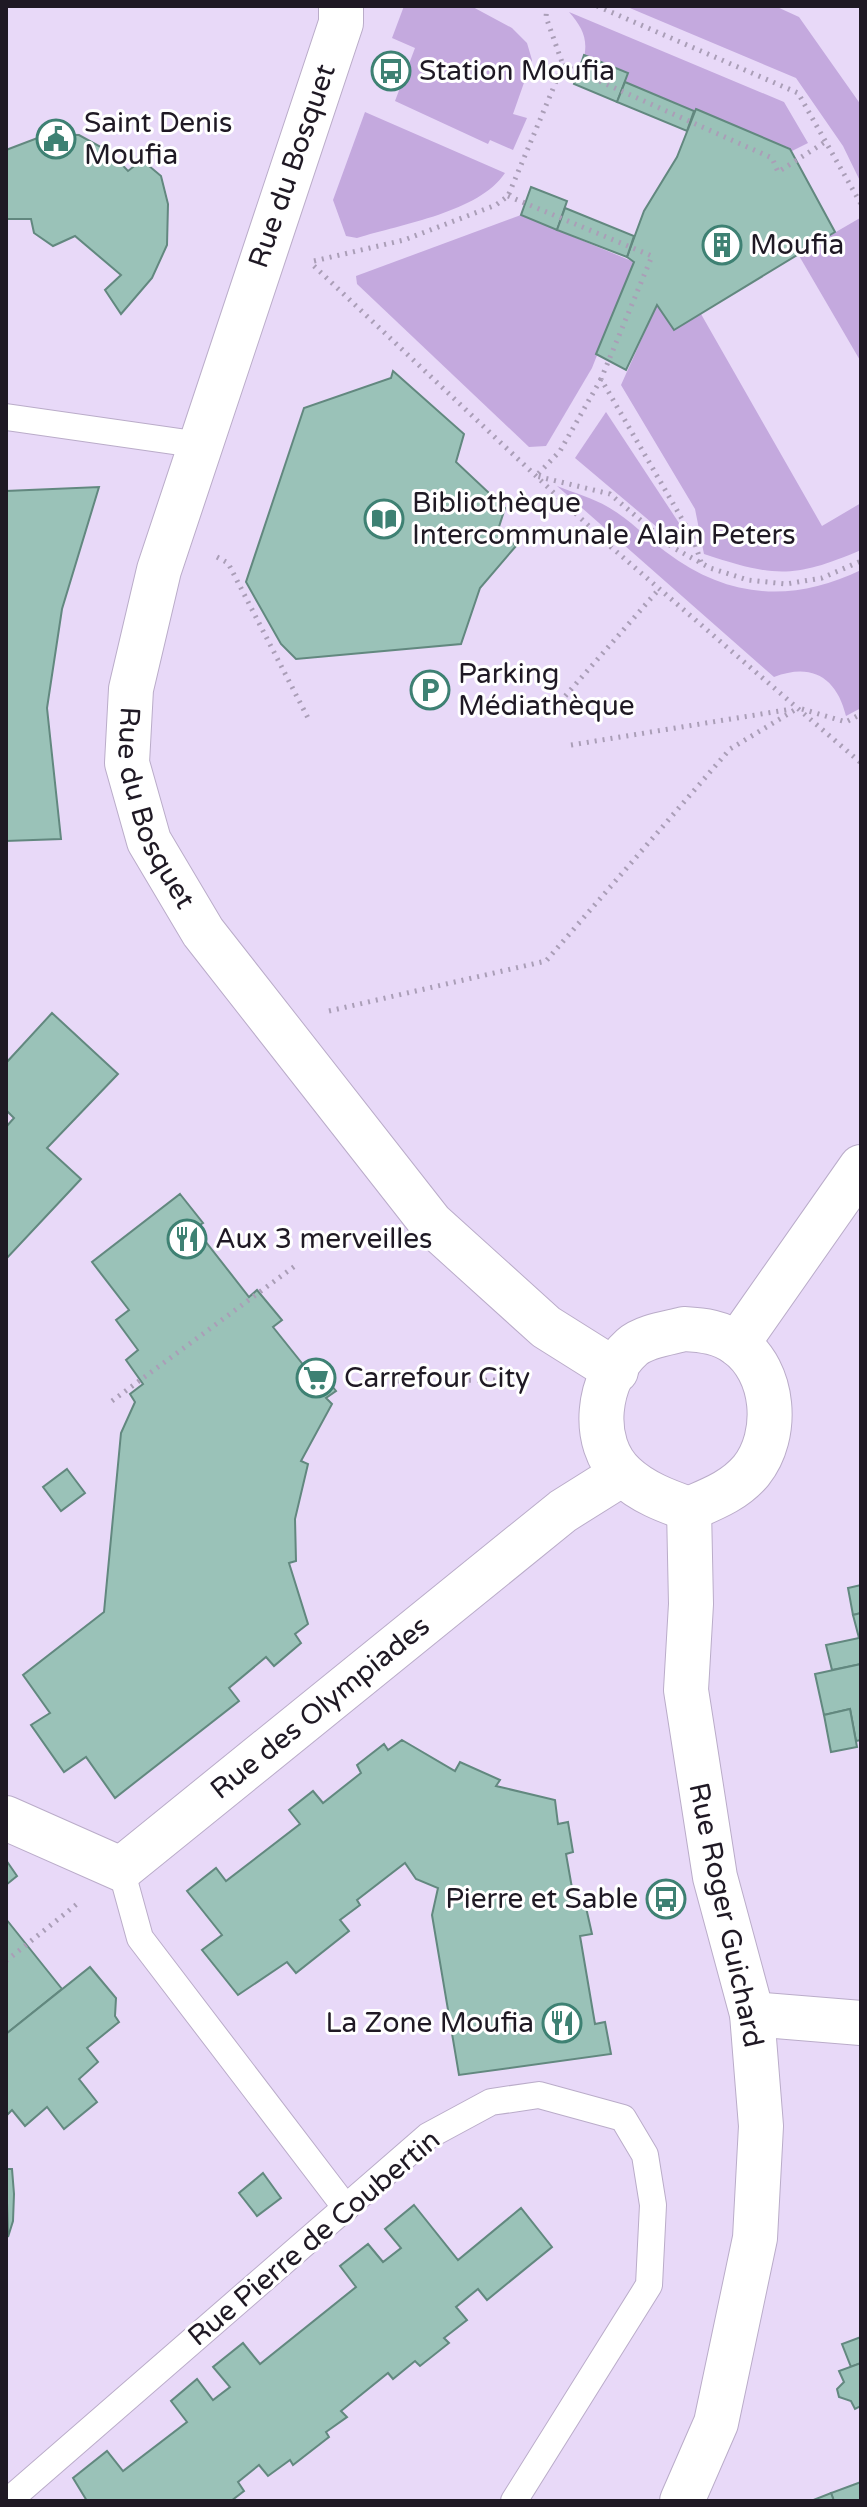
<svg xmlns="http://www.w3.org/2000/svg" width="867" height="2507" font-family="'Varela Round',sans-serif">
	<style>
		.green { fill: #c4a9de }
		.building { fill: #9ac2b8; stroke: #62887f; stroke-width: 2 }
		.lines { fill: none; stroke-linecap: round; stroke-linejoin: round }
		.lane-casing { stroke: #baacc9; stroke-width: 28 }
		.street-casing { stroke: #baacc9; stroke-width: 46 }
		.path { stroke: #aa9eb7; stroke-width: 5; stroke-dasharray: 2 6; stroke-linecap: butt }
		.lane { stroke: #fff; stroke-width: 26 }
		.street { stroke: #fff; stroke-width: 44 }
		.labels { text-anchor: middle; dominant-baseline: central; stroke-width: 6; stroke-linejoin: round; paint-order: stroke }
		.poi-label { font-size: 28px; fill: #1f1924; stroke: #fff; text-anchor: start }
		.street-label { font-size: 28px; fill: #1f1924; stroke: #fff }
	</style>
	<rect width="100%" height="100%" fill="#e8d9f8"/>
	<!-- green -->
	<g class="green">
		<polygon points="404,6 471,6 512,28 527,43 532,60 513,114 527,118 513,150 490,140 488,144 395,101 415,48 392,38"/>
		<polygon points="625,6 775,6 799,17 861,105 861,183 843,146 796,78"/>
		<path d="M569 12 784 102 808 143 790 152 787 147 693 113 583 62C589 40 583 28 569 12Z"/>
		<path d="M365 112 505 173C479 212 402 224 357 238L346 236 333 200Z"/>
		<polygon points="521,215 634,262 592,368 546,446 529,447 357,284 356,276"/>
		<polygon points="860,218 861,220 861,362 798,254"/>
		<path d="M657 305 701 314 822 526 861 503V550C793 579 774 577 704 554L695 509 621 385Z"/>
		<polygon points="606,412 679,523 686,545 677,544 575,458"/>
		<path d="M557 486C574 493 593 498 608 507 629 519 647 538 666 552 728 599 793 603 861 570V708L846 716C837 678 812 662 774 677Z"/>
	</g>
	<!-- building -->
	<g class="building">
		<polygon points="584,55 628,73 617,102 574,84"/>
		<polygon points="625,82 694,111 687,131 617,102"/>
		<polygon points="696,109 790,149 835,232 674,330 657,305 626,370 596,354 634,262 627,257 644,211 677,157"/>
		<polygon points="48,134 79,135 110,152 128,171 142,160 161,176 168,204 167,245 152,278 121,314 105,290 121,275 75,236 53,246 34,233 31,219 6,219 6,150"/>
		<polygon points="531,187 567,201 557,230 521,215"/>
		<polygon points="565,208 634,236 627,257 557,230"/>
		<polygon points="393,371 464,434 456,462 505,508 498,530 516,546 480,588 461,644 296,659 281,644 246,582 304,408 391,378"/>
		<polygon points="99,487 62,609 47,708 61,839 6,841 6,491"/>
		<polygon points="52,1013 118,1074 47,1148 81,1179 6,1259 6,1127 14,1118 6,1110 6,1063"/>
		<polygon points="180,1194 203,1223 195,1228 249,1297 257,1290 282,1320 273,1327 305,1367 313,1362 336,1391 326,1398 332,1404 301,1461 308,1464 295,1519 296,1561 289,1563 308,1624 295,1634 301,1643 274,1666 266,1657 229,1688 239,1701 115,1798 86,1757 64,1772 31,1725 50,1713 23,1675 104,1612 121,1433 135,1402 130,1394 143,1384 126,1360 138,1350 116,1320 129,1310 92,1262"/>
		<polygon points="67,1469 85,1493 61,1511 43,1487"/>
		<polygon points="861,1585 861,1613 853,1615 848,1588"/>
		<polygon points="861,1613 861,1664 832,1670 826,1645 859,1638 853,1615"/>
		<polygon points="861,1664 861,1740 856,1741 850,1709 824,1715 815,1674"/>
		<polygon points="850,1709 857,1747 831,1752 824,1715"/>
		<polygon points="402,1740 455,1771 460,1762 500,1780 496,1786 555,1800 558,1824 568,1822 573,1852 566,1854 575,1905 585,1903 592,1934 580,1936 595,2024 605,2022 611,2054 459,2075 432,1915 438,1888 416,1879 405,1863 357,1900 360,1905 340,1920 349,1931 296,1973 287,1962 238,1995 202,1950 222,1935 187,1891 216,1868 226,1881 300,1824 289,1810 313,1791 323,1803 361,1773 357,1765 384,1744 388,1750"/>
		<polygon points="6,1860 17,1876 6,1885"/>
		<polygon points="6,1919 62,1989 6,2034"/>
		<polygon points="90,1967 116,1998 115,2016 119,2022 87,2048 98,2062 79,2079 97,2102 64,2129 47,2107 25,2126 12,2110 6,2116 6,2034"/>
		<polygon points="6,2169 12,2169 14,2194 13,2221 8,2237"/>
		<polygon points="263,2173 281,2198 257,2216 239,2193"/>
		<polygon points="414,2205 458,2260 521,2208 552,2247 487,2300 478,2289 456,2307 467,2320 444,2338 449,2343 420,2366 415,2361 393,2379 388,2373 341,2411 347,2417 326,2432 329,2437 293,2465 290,2460 268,2476 259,2465 238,2482 244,2491 231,2501 87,2501 73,2478 107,2451 123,2471 187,2422 171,2401 197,2379 213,2400 230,2387 213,2367 243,2343 260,2364 356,2287 340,2266 368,2244 383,2262 401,2248 385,2229"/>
		<polygon points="861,2337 861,2363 851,2367 842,2344"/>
		<polygon points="861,2363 861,2406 855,2409 851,2401 839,2397 837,2389 844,2382 839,2371"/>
		<polygon points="861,2482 861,2501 834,2501 831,2493"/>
		<polygon points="831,2493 834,2501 811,2501"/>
	</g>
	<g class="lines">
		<!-- lane casing -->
		<g class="lane-casing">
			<g id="lane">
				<polyline points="6,417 201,445"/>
				<polyline points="121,1869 140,1938 346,2208"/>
				<polyline points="8,2501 428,2136 491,2102 539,2095 623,2118 645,2155 653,2205 649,2285 514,2501"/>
			</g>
		</g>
		<!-- street casing -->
		<g class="street-casing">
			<g id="street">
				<path id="s1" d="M341 6V23L159 570 131 689 127 763 149 841 203 932 431 1223 546 1327 616 1371"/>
				<path d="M684 1329C703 1330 721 1332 737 1344 775 1371 780 1435 751 1471 734 1491 712 1499 689 1509 666 1501 642 1492 624 1475 589 1443 597 1378 632 1347 644 1336 669 1333 684 1329Z"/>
				<polyline points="737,1344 861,1167"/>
				<path id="s2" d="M6 1818 121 1869 563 1511 622 1474"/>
				<polyline points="752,2014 861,2023"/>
				<polyline points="682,2501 716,2423 755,2238 761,2126 752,2014 715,1877 686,1690 691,1604 689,1509"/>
			</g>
		</g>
		<!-- path -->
		<g class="path">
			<polyline points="597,6 798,93 861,204"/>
			<polyline points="563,65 772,158 778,172 825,142"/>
			<polyline points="508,196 652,256 601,379 693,538 701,562"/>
			<polyline points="314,261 404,240 496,205 508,196 563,65 546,17 547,6"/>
			<polyline points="314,266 611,547 861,763"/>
			<polyline points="601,379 560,451 536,476 610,494 672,547 710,568 748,580 786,584 822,578 861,561"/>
			<polyline points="217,557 228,563 308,718"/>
			<polyline points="560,702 660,588"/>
			<polyline points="802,709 846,722 861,714"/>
			<polyline points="571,745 792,709"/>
			<polyline points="329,1011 546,961 730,749 798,708"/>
			<polyline points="389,1381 507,1380 516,1366"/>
			<polyline points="112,1401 295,1266"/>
			<polyline points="6,1961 77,1904"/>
		</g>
		<!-- lane -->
		<use href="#lane" class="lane"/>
		<!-- street -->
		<use href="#street" class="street"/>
	</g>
	<!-- icons -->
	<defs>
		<g id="bus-ring" transform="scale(2)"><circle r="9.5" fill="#fff" stroke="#3e8173" stroke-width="1.5"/><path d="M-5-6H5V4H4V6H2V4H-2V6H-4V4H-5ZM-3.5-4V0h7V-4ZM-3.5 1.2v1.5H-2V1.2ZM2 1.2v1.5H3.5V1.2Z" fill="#3e8173"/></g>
		<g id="civic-ring" transform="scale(2)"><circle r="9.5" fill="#fff" stroke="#3e8173" stroke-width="1.5"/><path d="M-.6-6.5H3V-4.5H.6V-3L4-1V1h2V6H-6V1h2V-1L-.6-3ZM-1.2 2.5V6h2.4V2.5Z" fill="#3e8173"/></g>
		<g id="building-ring" transform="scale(2)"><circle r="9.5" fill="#fff" stroke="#3e8173" stroke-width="1.5"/><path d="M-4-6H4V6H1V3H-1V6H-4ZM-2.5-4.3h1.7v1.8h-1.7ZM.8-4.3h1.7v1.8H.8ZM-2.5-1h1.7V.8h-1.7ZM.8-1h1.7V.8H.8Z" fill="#3e8173"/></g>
		<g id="library-ring" transform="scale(2)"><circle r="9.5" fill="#fff" stroke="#3e8173" stroke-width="1.5"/><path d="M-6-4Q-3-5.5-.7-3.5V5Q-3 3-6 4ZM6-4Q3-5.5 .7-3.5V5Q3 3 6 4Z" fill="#3e8173"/></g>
		<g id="parking-ring" transform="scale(2)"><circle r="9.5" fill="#fff" stroke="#3e8173" stroke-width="1.5"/><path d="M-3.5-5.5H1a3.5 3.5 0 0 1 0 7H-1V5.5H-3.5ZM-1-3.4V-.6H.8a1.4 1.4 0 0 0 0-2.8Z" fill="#3e8173"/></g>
		<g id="restaurant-ring" transform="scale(2)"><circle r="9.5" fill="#fff" stroke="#3e8173" stroke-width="1.5"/><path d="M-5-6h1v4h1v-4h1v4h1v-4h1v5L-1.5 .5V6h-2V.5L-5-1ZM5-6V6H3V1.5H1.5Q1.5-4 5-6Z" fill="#3e8173"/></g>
		<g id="supermarket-ring" transform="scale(2)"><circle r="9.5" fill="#fff" stroke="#3e8173" stroke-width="1.5"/><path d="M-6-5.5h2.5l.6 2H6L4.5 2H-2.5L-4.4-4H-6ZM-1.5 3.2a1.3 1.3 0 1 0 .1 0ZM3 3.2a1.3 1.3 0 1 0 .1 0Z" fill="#3e8173"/></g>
	</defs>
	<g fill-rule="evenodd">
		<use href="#bus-ring" x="391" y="71"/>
		<use href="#civic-ring" x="56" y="139"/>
		<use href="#building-ring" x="722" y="245"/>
		<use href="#library-ring" x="384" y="519"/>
		<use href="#parking-ring" x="430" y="690"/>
		<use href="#restaurant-ring" x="187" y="1239"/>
		<use href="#supermarket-ring" x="316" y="1378"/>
		<use href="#bus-ring" x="666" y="1899"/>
		<use href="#restaurant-ring" x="562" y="2023"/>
	</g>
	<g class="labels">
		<!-- poi labels -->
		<g class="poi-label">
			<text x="419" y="71">Station Moufia</text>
			<text x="84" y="123">Saint Denis<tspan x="84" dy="32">Moufia</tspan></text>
			<text x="750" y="245">Moufia</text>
			<text x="412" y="503">Bibliothèque<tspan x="412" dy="32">Intercommunale Alain Peters</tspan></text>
			<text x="458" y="674">Parking<tspan x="458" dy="32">Médiathèque</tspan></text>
			<text x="215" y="1239">Aux 3 merveilles</text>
			<text x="344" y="1378">Carrefour City</text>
			<text x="638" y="1899" text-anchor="end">Pierre et Sable</text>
			<text x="534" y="2023" text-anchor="end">La Zone Moufia</text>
		</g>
		<!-- street labels -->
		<g class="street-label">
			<text transform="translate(292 166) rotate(-71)">Rue du Bosquet</text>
			<text stroke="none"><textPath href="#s1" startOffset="840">Rue du Bosquet</textPath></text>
			<text stroke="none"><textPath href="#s2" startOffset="382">Rue des Olympiades</textPath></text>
			<text transform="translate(726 1915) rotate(78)">Rue Roger Guichard</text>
			<text transform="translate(314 2238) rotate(-40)">Rue Pierre de Coubertin</text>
		</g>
	</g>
	<!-- border -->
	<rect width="867" height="2507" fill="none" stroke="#1f1924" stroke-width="16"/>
</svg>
